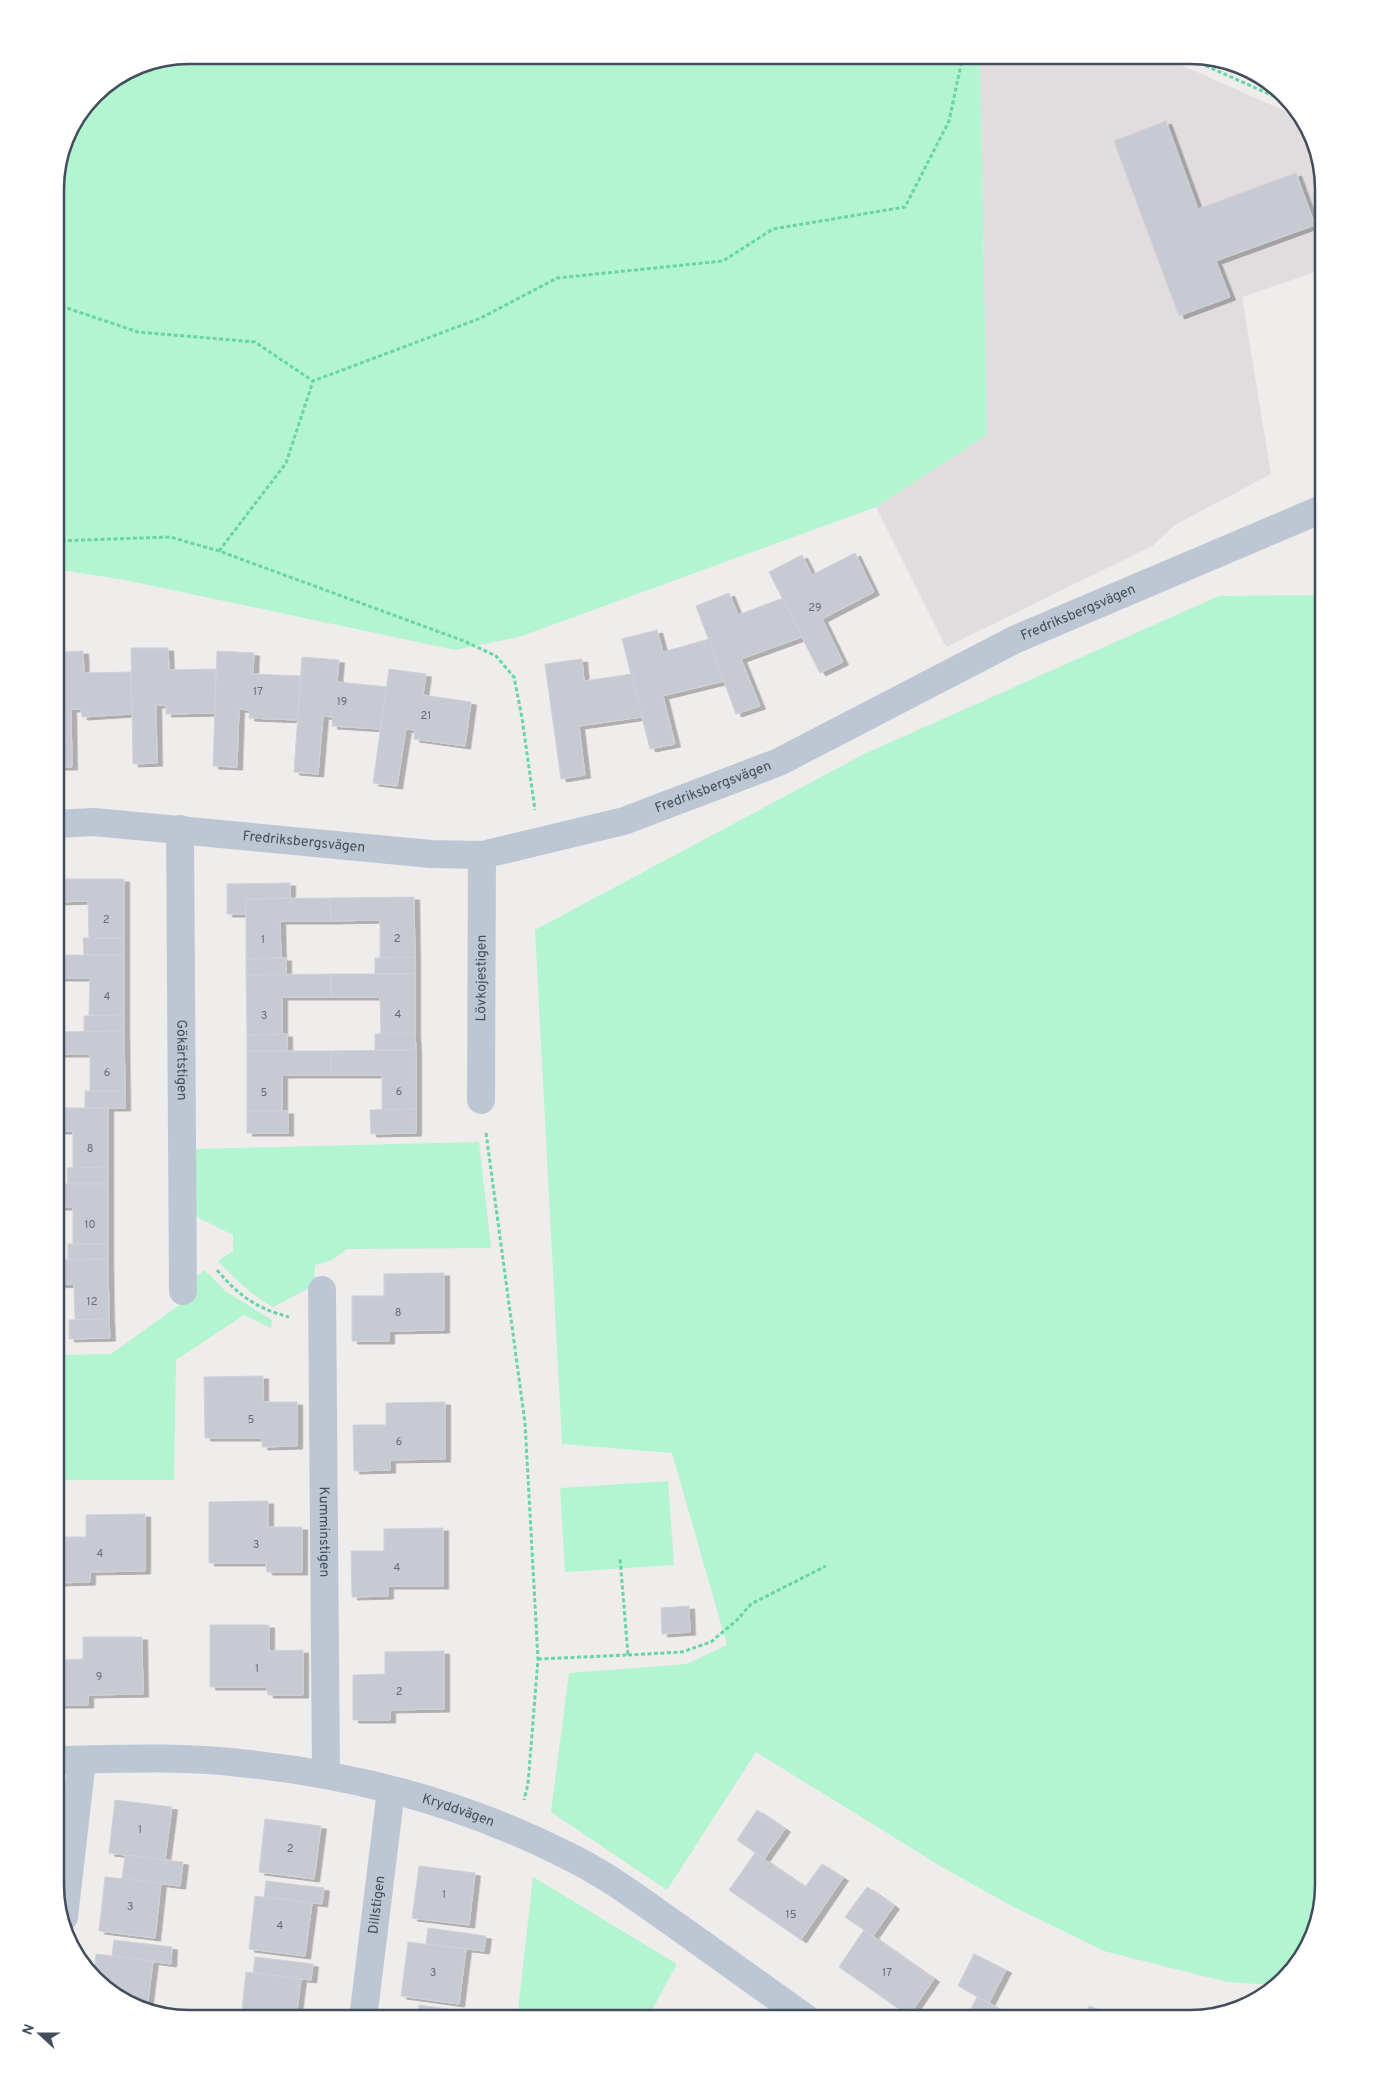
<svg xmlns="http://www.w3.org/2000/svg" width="1379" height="2074" font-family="Overpass,sans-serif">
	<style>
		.education { fill: #e1ddde }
		.green { fill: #b3f4d1 }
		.building { fill: #c7cad3; stroke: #cfd1d9; filter: url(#shadow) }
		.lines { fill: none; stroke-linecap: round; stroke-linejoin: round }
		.path { stroke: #68d5a7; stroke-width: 3; stroke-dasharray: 4 2.5; stroke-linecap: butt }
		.street { stroke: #bdc7d4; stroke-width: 28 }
		.labels { text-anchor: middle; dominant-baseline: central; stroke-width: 4; stroke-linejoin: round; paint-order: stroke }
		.number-label { font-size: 11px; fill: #636d7a }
		.street-label { font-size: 14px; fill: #424e5c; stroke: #fff }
		.rim { fill: none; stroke: #424e5c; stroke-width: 2.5 }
	</style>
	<defs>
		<filter id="shadow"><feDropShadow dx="5.5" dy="3" stdDeviation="0" flood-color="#0004"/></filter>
	</defs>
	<rect width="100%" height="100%" fill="#efecec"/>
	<!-- education -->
	<polygon class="education" points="980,55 1158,55 1303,119 1306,122 1324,189 1324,227 1317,230 1324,250 1324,269 1242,297 1271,474 1175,525 1152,546 946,647 876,507 987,435"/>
	<!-- green -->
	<g class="green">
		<polygon points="189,55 980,55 987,435 876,507 519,637 455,650 125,580 55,569 55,180 65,137 94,94 138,65"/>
		<polygon points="1324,595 1324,1885 1306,1952 1273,1985 1227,1982 1104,1951 1010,1905 942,1867 756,1752 667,1890 551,1812 569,1673 687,1664 727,1645 672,1453 562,1444 535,930 864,754 1219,596"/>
		<path d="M479 1142 491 1248 347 1249 332 1260 315 1265 314 1281 311 1287 273 1307C251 1295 235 1279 218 1261L233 1251V1235L193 1215 190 1149Z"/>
		<polygon points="205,1270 225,1291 272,1320 271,1328 244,1315 176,1360 174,1480 55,1480 55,1355 111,1354 192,1296 192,1280"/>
		<polygon points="668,1481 674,1565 565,1572 560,1488"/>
		<polygon points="533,1877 677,1964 647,2019 517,2019"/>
	</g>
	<!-- building -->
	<g class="building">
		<polygon points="1166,121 1198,209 1296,173 1315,225 1216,261 1230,297 1179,316 1114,141"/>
		<polygon points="855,553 874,592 822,619 843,662 820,673 769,572 802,555 812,575"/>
		<polygon points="729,593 738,615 783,598 802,637 741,659 760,706 736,714 696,606"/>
		<polygon points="657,630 663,652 709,639 724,681 663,696 675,744 650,749 622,639"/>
		<polygon points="131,648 168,648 169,670 216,669 215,713 166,714 166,705 156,705 157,763 133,764"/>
		<polygon points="83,651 84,673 131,672 131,714 82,717 81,709 71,709 72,767 55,767 55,652"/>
		<polygon points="217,651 254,653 253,674 301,676 298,720 249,718 250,710 239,709 237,767 213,766"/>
		<polygon points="302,657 339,660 337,682 387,687 380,729 332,726 333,717 323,716 318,774 294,772"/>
		<polygon points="582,659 584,681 632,674 642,717 579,726 585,775 561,779 545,664"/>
		<polygon points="389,669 426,674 423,695 471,702 465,746 414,739 415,730 406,729 397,786 373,783"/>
		<polygon points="55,879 124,879 124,938 89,938 88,901 55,902"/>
		<polygon points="290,883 290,898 246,899 246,914 227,914 227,884"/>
		<polygon points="414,897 415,957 380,958 380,920 331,921 330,898"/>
		<polygon points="330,898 331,921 280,921 281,958 246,959 246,899"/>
		<polygon points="83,938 124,938 124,955 84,955"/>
		<polygon points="55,955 124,955 124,1015 89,1015 90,978 55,978"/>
		<polygon points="415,957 415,974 375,974 375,958"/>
		<polygon points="281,958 286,958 286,974 246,975 246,959"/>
		<polygon points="331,974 331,997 282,997 282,1035 247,1035 246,975"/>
		<polygon points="331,974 415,974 415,1033 381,1034 380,997 331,997"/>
		<polygon points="124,1015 124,1031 84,1032 84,1016"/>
		<polygon points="124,1031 125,1091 90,1091 90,1054 55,1054 55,1032"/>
		<polygon points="415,1033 416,1050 375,1050 375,1034"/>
		<polygon points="287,1034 287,1051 247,1051 247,1035"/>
		<polygon points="416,1050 416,1109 382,1110 382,1075 331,1075 331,1051"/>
		<polygon points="247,1051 331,1051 331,1075 282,1075 282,1111 247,1111"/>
		<rect x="85" y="1091" width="40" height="17"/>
		<polygon points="55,1108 108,1108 108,1167 73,1168 73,1131 55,1131"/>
		<polygon points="416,1109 416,1133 371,1134 370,1110"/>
		<rect x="247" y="1111" width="41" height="22"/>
		<polygon points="108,1167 108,1184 68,1184 67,1168"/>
		<polygon points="55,1184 108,1184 108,1244 73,1244 73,1207 55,1207"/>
		<polygon points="68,1244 108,1244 108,1259 68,1260"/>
		<polygon points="108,1259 109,1319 75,1320 74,1284 55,1285 55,1260"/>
		<polygon points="444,1273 444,1330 389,1331 389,1341 352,1341 352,1296 384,1296 384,1274"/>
		<polygon points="109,1319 110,1338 69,1339 69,1320"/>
		<polygon points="263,1376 263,1402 297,1402 297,1446 262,1447 262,1438 205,1438 204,1377"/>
		<polygon points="445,1402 445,1459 390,1460 390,1470 354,1471 353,1425 386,1425 386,1403"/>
		<polygon points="268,1501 268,1527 302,1527 302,1572 267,1572 266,1563 209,1563 209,1502"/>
		<polygon points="145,1514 145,1571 90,1572 90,1582 55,1583 55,1537 86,1537 86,1515"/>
		<polygon points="443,1528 443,1586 388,1586 388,1596 352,1597 351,1551 384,1551 384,1529"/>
		<polygon points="689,1606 690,1632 662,1634 661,1608"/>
		<polygon points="210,1625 269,1625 269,1651 303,1650 303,1695 268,1695 267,1687 210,1687"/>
		<polygon points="83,1637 142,1637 143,1694 88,1695 88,1705 55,1705 55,1660 83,1659"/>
		<polygon points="444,1651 444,1709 390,1710 390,1720 353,1720 353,1675 385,1674 385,1652"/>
		<polygon points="115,1800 172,1807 165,1860 109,1853"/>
		<polygon points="757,1810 785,1829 764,1859 737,1840"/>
		<polygon points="265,1819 321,1826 314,1879 259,1872"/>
		<polygon points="755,1853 805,1887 822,1864 843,1878 801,1940 729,1890"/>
		<polygon points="125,1855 183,1862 180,1886 122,1879"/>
		<polygon points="419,1866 475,1873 469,1925 412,1918"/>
		<polygon points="105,1877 161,1883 155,1938 99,1931"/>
		<polygon points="266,1881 324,1888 322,1904 264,1897"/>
		<polygon points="867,1887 894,1906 873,1936 845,1917"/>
		<polygon points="255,1896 312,1903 305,1956 249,1949"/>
		<polygon points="428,1928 486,1936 484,1951 426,1944"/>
		<polygon points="864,1930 934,1979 909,2016 839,1967"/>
		<polygon points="114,1940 172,1947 171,1964 112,1956"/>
		<polygon points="408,1942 466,1949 459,2004 401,1996"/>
		<polygon points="96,1954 153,1961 147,2008 115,1997 94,1974"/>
		<polygon points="974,1954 1006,1970 989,2003 958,1986"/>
		<polygon points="255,1957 313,1964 311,1980 253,1973"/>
		<polygon points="246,1972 301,1979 296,2019 241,2019"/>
		<polygon points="977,1997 989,2003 1019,2019 966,2019"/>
		<polygon points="419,2005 477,2013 476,2019 417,2019"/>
		<polygon points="1089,2006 1120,2017 1119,2019 1084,2019"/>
		<polygon points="703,2009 719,2019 697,2019"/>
	</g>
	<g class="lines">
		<!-- path -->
		<g class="path">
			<polyline points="1182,55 1287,102"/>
			<polyline points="55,304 138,332 255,342 313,381 481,318 557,278 723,261 773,229 905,207 949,121 963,55"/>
			<polyline points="55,541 170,537 219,551 464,641 496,656 514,677 522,718 535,810"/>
			<polyline points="219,551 286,463 313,381"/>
			<polyline points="486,1133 525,1423 538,1659 528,1784 524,1800"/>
			<path d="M217 1270C239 1296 256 1308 289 1317"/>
			<polyline points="628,1655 682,1652 711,1642 737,1620 751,1604 826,1566"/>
			<polyline points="538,1659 628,1655 620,1558"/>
		</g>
		<!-- street -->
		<g class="street">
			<path id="s1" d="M55 824 94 822 431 854 482 855 624 821 779 762 1016 639 1322 509"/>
			<path id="s2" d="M180 829 183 1291"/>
			<path id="s3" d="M481 1100 482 855"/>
			<path id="s4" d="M322 1290 326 1774"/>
			<path id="s5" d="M55 1760C116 1759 179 1756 240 1763 352 1774 465 1804 566 1855 606 1874 641 1901 677 1926 720 1957 764 1988 807 2019"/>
			<polyline points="64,1917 82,1760"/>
			<path id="s6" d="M363 2019 391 1790"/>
		</g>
	</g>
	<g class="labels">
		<!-- number labels -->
		<g class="number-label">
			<text x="815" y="608">29</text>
			<text x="258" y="692">17</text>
			<text x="342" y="702">19</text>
			<text x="426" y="716">21</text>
			<text x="106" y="920">2</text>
			<text x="397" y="939">2</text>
			<text x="263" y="940">1</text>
			<text x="107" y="997">4</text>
			<text x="398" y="1015">4</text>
			<text x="264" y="1016">3</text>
			<text x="107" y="1073">6</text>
			<text x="399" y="1092">6</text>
			<text x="264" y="1093">5</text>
			<text x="90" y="1149">8</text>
			<text x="90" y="1225">10</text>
			<text x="92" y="1302">12</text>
			<text x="398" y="1313">8</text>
			<text x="251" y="1420">5</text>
			<text x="399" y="1442">6</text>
			<text x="256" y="1545">3</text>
			<text x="100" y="1554">4</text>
			<text x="397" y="1568">4</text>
			<text x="257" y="1669">1</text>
			<text x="99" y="1677">9</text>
			<text x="399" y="1692">2</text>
			<text x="140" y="1830">1</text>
			<text x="290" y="1849">2</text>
			<text x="444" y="1895">1</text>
			<text x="130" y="1907">3</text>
			<text x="791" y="1915">15</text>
			<text x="280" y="1926">4</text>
			<text x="433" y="1973">3</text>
			<text x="887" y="1973">17</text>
		</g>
		<!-- street labels -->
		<g class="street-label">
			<text stroke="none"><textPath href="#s1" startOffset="1075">Fredriksbergsvägen</textPath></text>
			<text stroke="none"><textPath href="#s1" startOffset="670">Fredriksbergsvägen</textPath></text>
			<text stroke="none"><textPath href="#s1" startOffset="250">Fredriksbergsvägen</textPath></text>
			<text stroke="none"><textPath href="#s3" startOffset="122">Lövkojestigen</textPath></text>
			<text stroke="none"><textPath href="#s2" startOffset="231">Gökärtstigen</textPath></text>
			<text stroke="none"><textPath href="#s4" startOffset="242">Kumminstigen</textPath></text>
			<text stroke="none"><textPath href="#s5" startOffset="409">Kryddvägen</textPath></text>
			<text stroke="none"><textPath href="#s6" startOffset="115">Dillstigen</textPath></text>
		</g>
	</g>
	<!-- crop -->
	<path d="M0 0H1379V2074H0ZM189 64H1190A125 125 0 0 1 1315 189V1885A125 125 0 0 1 1190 2010H189A125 125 0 0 1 64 1885V189A125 125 0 0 1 189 64Z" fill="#fff" fill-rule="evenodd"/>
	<path class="rim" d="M189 64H1190A125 125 0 0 1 1315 189V1885A125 125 0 0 1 1190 2010H189A125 125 0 0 1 64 1885V189A125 125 0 0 1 189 64Z"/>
	<!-- north arrow -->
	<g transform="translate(40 2034) rotate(291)" stroke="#ffffff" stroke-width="4" paint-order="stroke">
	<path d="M0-4L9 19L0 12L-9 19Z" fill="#424e5c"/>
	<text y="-8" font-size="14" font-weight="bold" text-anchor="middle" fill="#424e5c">N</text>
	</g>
</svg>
